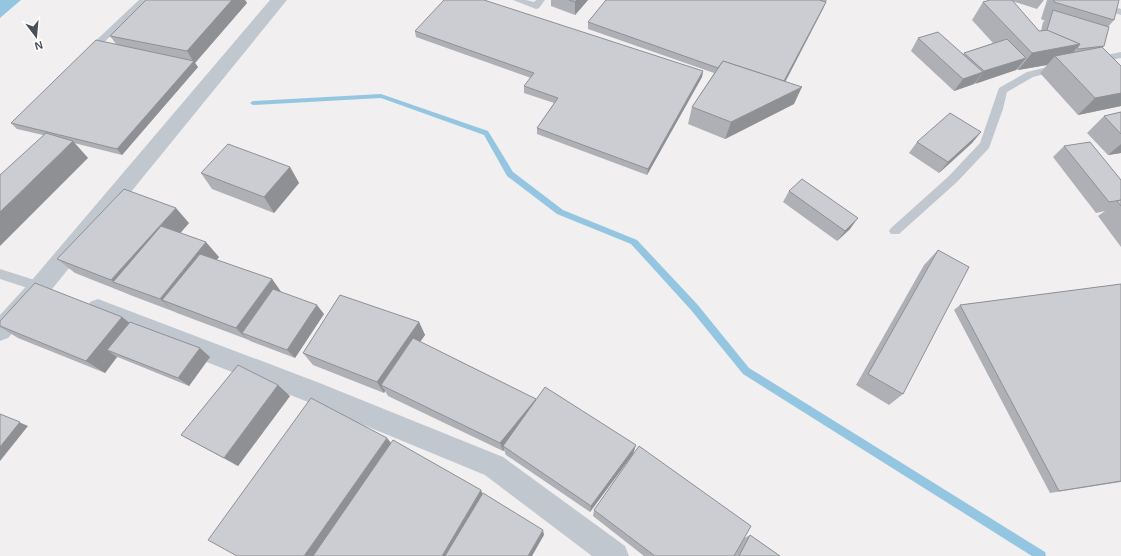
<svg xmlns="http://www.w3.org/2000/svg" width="1121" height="556" font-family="Arial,sans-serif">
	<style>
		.water { fill: #95c6e1 }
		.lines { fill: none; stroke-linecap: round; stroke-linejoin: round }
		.stream { fill: #95c6e1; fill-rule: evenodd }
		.lane { fill: #c1c7cf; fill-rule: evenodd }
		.street { fill: #c1c7cf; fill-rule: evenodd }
		.wall { fill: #afb0b5 }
		.shaded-wall { fill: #8f9094 }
		.building { fill: #cccdd3; stroke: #8f9094 }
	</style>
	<rect width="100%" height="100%" fill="#f1efef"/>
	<!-- water -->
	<polygon class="water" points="0,0 21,0 0,18"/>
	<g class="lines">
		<!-- stream -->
		<polygon class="stream" points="381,94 488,131 513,172 563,210 637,240 697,304 749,368 1045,552 1046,556 1032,556 743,374 691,310 631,244 557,214 507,176 484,135 381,98 253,105 250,103 253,101"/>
		<!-- lane -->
		<g class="lane">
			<polygon points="139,0 148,0 93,53 87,53 87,49"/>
			<polygon points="513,0 526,0 534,2 536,0 545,0 539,8 536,9"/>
			<polygon points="1078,0 1091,0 1121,9 1121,15 1079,2"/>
			<polygon points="1121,52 1121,58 1096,63 1091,60 1096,57"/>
			<polygon points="1056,65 1059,66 1061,68 1059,70 1033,77 1007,92 1003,109 989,148 957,182 899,234 891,234 889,231 891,228 949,176 980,143 999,88 1027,72"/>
			<polygon points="0,269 44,283 46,287 44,291 40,292 0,279"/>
		</g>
		<!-- street -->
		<g class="street">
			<polygon points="270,0 287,0 48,294 8,338 0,341 0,315 32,280"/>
			<polygon points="98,299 317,382 503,457 625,546 629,556 592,556 485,475 308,402 90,316 87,309 90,302"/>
		</g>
	</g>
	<!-- wall -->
	<g class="wall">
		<polygon points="146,0 245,0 247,3 195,63 198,67 122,155 74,143 88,158 43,135 17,129 11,123 116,44 110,36"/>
		<polygon points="551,0 588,0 575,15 551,6"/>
		<polygon points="606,0 827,0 785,81 794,104 725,139 688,124 692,107 714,73 588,29 588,22"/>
		<polygon points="990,0 1044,0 1037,9 1012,1 1039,31 1041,31 1043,22 1045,21 1041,19 1047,0 1119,0 1114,20 1108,27 1104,46 1102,48 1121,66 1121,106 1078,115 1040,73 1047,65 1018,70 1017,69 1016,70 975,83 974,84 954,91 911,51 918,38 963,54 964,53 993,43 972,20 983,2"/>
		<polygon points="415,31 703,71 702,77 647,175 537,134 537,128 554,103 524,93 524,86 531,78 416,37"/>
		<polygon points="1121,112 1121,153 1108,155 1087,133 1104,116"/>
		<polygon points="981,132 972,143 939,173 909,153 917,142"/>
		<polygon points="1064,146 1121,180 1121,247 1098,216 1105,211 1096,213 1053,157"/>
		<polygon points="290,167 299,183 274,213 212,189 201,173"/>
		<polygon points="789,191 850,229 837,241 783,202"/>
		<polygon points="189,223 180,233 219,257 216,260 272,279 281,292 324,314 295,358 250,341 249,340 177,313 175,312 130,295 128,294 75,273 57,259"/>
		<polygon points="938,250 903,394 889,405 856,385 924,265"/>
		<polygon points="1121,284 1121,482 1050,493 954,310 960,305"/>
		<polygon points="122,317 129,323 210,357 189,386 120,358 117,357 105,373 18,338 0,327 0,321"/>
		<polygon points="419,322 425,335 420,342 536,399 536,400 636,445 633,454 590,512 506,455 504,450 503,451 388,396 385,391 384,393 313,365 303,353"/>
		<polygon points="290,396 238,466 181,435"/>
		<polygon points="594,510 743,539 750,535 780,556 644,556 593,516"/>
	</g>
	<!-- shaded-wall -->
	<g class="shaded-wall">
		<polygon points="232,0 245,0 247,3 195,63 198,67 122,155 117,149 193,61 187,51"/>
		<polygon points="577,0 588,0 575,15 575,2"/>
		<polygon points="826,2 823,9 778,96 780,89"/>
		<polygon points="1080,44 1065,62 1055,56 1047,65 1018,70 1032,53"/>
		<polygon points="1026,58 1016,70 975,84 984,71"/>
		<polygon points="703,71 702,77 647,175 648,169"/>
		<polygon points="983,72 974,84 954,91 963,79"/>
		<polygon points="802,87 794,104 725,139 731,122"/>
		<polygon points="1121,93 1121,106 1078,115 1095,98"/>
		<polygon points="981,132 972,143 939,173 948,162"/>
		<polygon points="73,141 88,158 0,246 0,212"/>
		<polygon points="1121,144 1121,153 1108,155"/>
		<polygon points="290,167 299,183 274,213 264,197"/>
		<polygon points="176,208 189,223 132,289 114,282 111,280"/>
		<polygon points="858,218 850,229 837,241 845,231"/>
		<polygon points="206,242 219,257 179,307 162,300 175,312 160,299"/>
		<polygon points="272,279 282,293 242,333 249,341 236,328"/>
		<polygon points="317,305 324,314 295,358 287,350"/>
		<polygon points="122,317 139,330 107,350 117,357 105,373 86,361"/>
		<polygon points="419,322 425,335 387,388 381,385 385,391 384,393 377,382"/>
		<polygon points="200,348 210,357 189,386 178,378"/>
		<polygon points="278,385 290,396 238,466 224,458"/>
		<polygon points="536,399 537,409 503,446 504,450 503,451 500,443"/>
		<polygon points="0,414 28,426 0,461"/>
		<polygon points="387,438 396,449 322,556 304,556"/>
		<polygon points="636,445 633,454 590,512 591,506"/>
		<polygon points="481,490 485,499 452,556 442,556"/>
		<polygon points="543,530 544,535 532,556 528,556"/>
	</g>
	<!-- building -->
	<g class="building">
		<polygon points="146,0 232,0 187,51 110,36"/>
		<polygon points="444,0 484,0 703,71 648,169 537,128 558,98 524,86 534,73 415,31"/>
		<polygon points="569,0 577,0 575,2"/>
		<polygon points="606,0 819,0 826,2 784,81 723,61 718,68 588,22"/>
		<polygon points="990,0 1012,0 1039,31 1048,30 1080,44 1032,53 983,2"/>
		<polygon points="1054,0 1119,0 1114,20 1054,2"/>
		<polygon points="1053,10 1109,27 1104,46 1079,49 1077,48 1080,44 1047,30"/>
		<polygon points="938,32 983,72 963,79 918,38"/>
		<polygon points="1007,39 1026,58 984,71 964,53"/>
		<polygon points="96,40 194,61 117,149 11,123"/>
		<polygon points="1102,47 1121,66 1121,93 1095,98 1055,56"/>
		<polygon points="723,61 802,87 731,122 692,107"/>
		<polygon points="1121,112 1121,134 1104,116"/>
		<polygon points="950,113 981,132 948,162 917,142"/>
		<polygon points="46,133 73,141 0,212 0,175"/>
		<polygon points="1090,142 1121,180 1121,200 1109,202 1064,146"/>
		<polygon points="228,144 290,167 264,197 201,173"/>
		<polygon points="802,179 858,218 845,231 789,191"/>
		<polygon points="124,189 176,208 111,280 57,259"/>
		<polygon points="1121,200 1121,206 1117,201"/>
		<polygon points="161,226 206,242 160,299 113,282"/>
		<polygon points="938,250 969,267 903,394 868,374"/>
		<polygon points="200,254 272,279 236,328 162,300"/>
		<polygon points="35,283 122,317 86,361 0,326 0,321"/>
		<polygon points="1121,284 1121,481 1059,491 960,305"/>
		<polygon points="273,289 317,305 287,350 242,333"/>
		<polygon points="340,295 419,322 377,382 303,353"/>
		<polygon points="130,322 200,348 178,378 107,350"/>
		<polygon points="413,338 536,399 500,443 381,385"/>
		<polygon points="238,365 278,385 224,458 181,435"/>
		<polygon points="545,387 636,445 591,506 503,446"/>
		<polygon points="311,398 387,438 304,556 237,556 208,540"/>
		<polygon points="0,414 20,422 0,447"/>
		<polygon points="393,440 481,490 442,556 313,556"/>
		<polygon points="639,446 751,526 734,556 655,556 594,510"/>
		<polygon points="483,493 543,530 528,556 445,556"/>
		<polygon points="750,535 780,556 739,556"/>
	</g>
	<!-- north arrow -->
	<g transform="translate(36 36) rotate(164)" stroke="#ffffff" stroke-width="3" paint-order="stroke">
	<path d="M0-3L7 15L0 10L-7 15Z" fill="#494f5a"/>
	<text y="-6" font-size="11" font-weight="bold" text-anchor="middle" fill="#494f5a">N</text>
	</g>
</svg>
